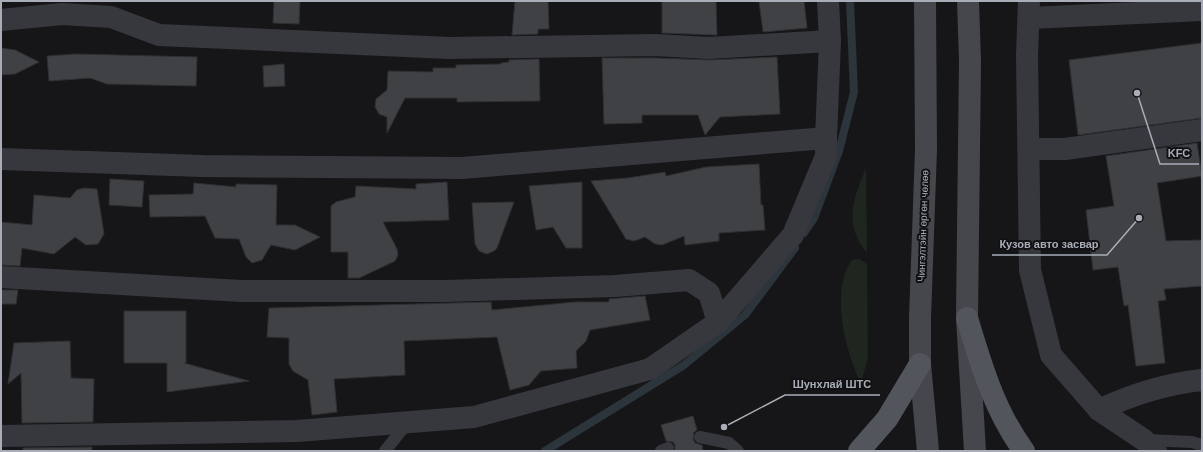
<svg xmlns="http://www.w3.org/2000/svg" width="1203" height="452" font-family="Arial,sans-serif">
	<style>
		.green { fill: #1e261f }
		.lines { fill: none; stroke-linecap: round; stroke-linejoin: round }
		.stream { stroke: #2c353c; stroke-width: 8 }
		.building { fill: #404145; stroke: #303034 }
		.lane { stroke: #37383d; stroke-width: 12 }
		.street { stroke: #37383d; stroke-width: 22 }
		.secondary { stroke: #45474d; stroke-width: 22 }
		.primary { stroke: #53555c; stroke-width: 22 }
		.labels { text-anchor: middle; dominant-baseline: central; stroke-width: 4; stroke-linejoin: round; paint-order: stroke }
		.street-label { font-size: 10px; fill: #a8adb8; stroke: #111113 }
		.leader { fill: none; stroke: #a8adb8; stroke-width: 1.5 }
		.callout-dot { fill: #a8adb8; stroke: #111113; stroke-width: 1.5 }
		.callout-label { font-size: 11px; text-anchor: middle; font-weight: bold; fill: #a8adb8; stroke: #111113; stroke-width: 4; stroke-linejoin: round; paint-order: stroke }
	</style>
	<rect width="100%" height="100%" fill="#161618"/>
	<!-- green -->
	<g class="green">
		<path d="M866 168 867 253C843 223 853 200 866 168Z"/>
		<path d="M859 259 867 264 868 357 861 384C846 353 829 291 852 260Z"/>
	</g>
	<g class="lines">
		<!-- stream -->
		<g class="stream">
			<polyline points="804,233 814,218 839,151 854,92 850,1"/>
			<polyline points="545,451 684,365 745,315 795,248"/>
		</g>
	</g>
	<!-- building -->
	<g class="building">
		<polygon points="274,1 300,1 299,24 273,23"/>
		<polygon points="515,1 548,1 549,29 538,29 538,34 512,35"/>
		<polygon points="662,1 716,1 717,35 662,33"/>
		<polygon points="759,1 804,1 807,28 763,32"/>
		<polygon points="1202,43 1202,118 1078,135 1069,60"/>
		<polygon points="1,48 15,50 39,62 15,74 1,75"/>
		<polygon points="76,54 197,57 196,86 107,84 90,78 49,81 47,56"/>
		<polygon points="777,57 780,114 720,117 705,135 698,115 642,115 642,123 604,124 602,58 655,58 710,60"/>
		<polygon points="539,59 540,101 457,102 457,98 405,98 387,133 387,117 379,114 375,107 376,99 387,90 388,71 433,72 433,68 456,68 456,65 501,64 501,63 509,62 509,60"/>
		<polygon points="284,64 285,86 264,87 263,66"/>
		<polygon points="1197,143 1202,176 1157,183 1166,241 1202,240 1202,286 1164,289 1166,300 1158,301 1165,363 1136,366 1128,305 1124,306 1118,267 1093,270 1086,210 1114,206 1106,156"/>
		<polygon points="759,164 761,205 763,205 765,230 719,233 719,241 685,245 684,236 662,245 655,244 645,237 634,241 626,239 591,181 628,178 665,172 666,176 706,167"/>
		<polygon points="110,179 144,181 142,207 109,205"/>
		<polygon points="447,182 449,220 383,222 397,249 398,255 395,261 359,278 348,278 348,252 331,252 331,206 336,202 355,197 356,186 416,189 416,184"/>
		<polygon points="582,182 582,248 566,248 553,227 536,230 529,186"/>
		<polygon points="194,183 236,187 236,184 277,185 276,225 295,225 320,237 295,250 271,245 262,260 252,263 246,257 239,239 215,238 205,216 150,217 149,195 193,194"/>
		<polygon points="84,188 97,189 104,234 98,244 86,245 75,237 54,254 22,248 20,266 1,265 1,222 32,225 34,195 70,198 77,190"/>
		<polygon points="514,202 497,248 494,251 487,254 479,251 475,244 472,203"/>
		<polygon points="1,290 18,290 16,304 1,304"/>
		<polygon points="645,296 650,320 590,330 586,341 576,351 577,368 541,371 529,385 510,390 497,337 404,341 405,375 334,379 337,412 312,415 308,380 293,371 289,364 289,338 267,337 269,308 491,302 492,310 575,302 609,302 609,299"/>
		<polygon points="124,311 186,311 186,363 184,363 249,381 167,392 167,363 124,363"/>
		<polygon points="70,341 71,378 94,379 93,422 22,423 21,373 8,384 14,343"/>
		<polygon points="693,416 697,430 694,432 693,439 695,443 702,445 703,451 675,451 675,445 673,442 666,441 661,425"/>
		<polygon points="92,447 92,451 23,451 23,448"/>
	</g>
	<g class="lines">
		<!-- lane -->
		<g class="lane">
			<polyline points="700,437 729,443 738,451"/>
			<polyline points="1146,440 1192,442 1202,445"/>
			<polyline points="385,451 408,422"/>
			<polyline points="661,451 668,448"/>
		</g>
		<!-- street -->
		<g class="street">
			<polyline points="1029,1 1027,55 1030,270 1051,355 1099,410 1144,440 1156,451"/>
			<polyline points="1029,18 1202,10"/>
			<polyline points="1,20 62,14 111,17 159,35 449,48 655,45 709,48 830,41"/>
			<polyline points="1029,149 1065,149 1202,130"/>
			<polyline points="1,159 202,166 462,168 826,138 830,41 828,1"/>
			<polyline points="1,277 241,291 445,291 615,286 689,280 709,293 718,322 650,369 474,417 297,431 1,436"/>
			<polyline points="718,322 793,235 826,156 826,138"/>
			<path d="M1099 410C1133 394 1165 384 1202 380"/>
		</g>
		<!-- secondary -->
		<g class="secondary">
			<polyline points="925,1 926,149 920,318 920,364 928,451"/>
			<polyline points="968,1 970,61 967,318 975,451"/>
		</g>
		<!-- primary -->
		<g class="primary">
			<path d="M967 318C981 365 995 412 1024 451"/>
			<polyline points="859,451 887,419 920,364"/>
		</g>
	</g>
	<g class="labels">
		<!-- street labels -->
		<g class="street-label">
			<text transform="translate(923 226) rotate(-88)">Чингэлтэйн өргөн чөлөө</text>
		</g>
	</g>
	<!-- callouts -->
	<path class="leader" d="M1137 93L1160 164H1199M1139 218L1107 255H992M724 427L785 395H880"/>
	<g class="callout-dot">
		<circle cx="1137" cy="93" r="4"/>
		<circle cx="1139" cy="218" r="4"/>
		<circle cx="724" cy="427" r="4"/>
	</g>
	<g class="callout-label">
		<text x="1179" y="157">KFC</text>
		<text x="1049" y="248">Кузов авто засвар</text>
		<text x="832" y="388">Шунхлай ШТС</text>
	</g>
	<!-- border -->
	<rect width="1203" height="452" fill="none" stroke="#a8adb8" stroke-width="4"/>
</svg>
